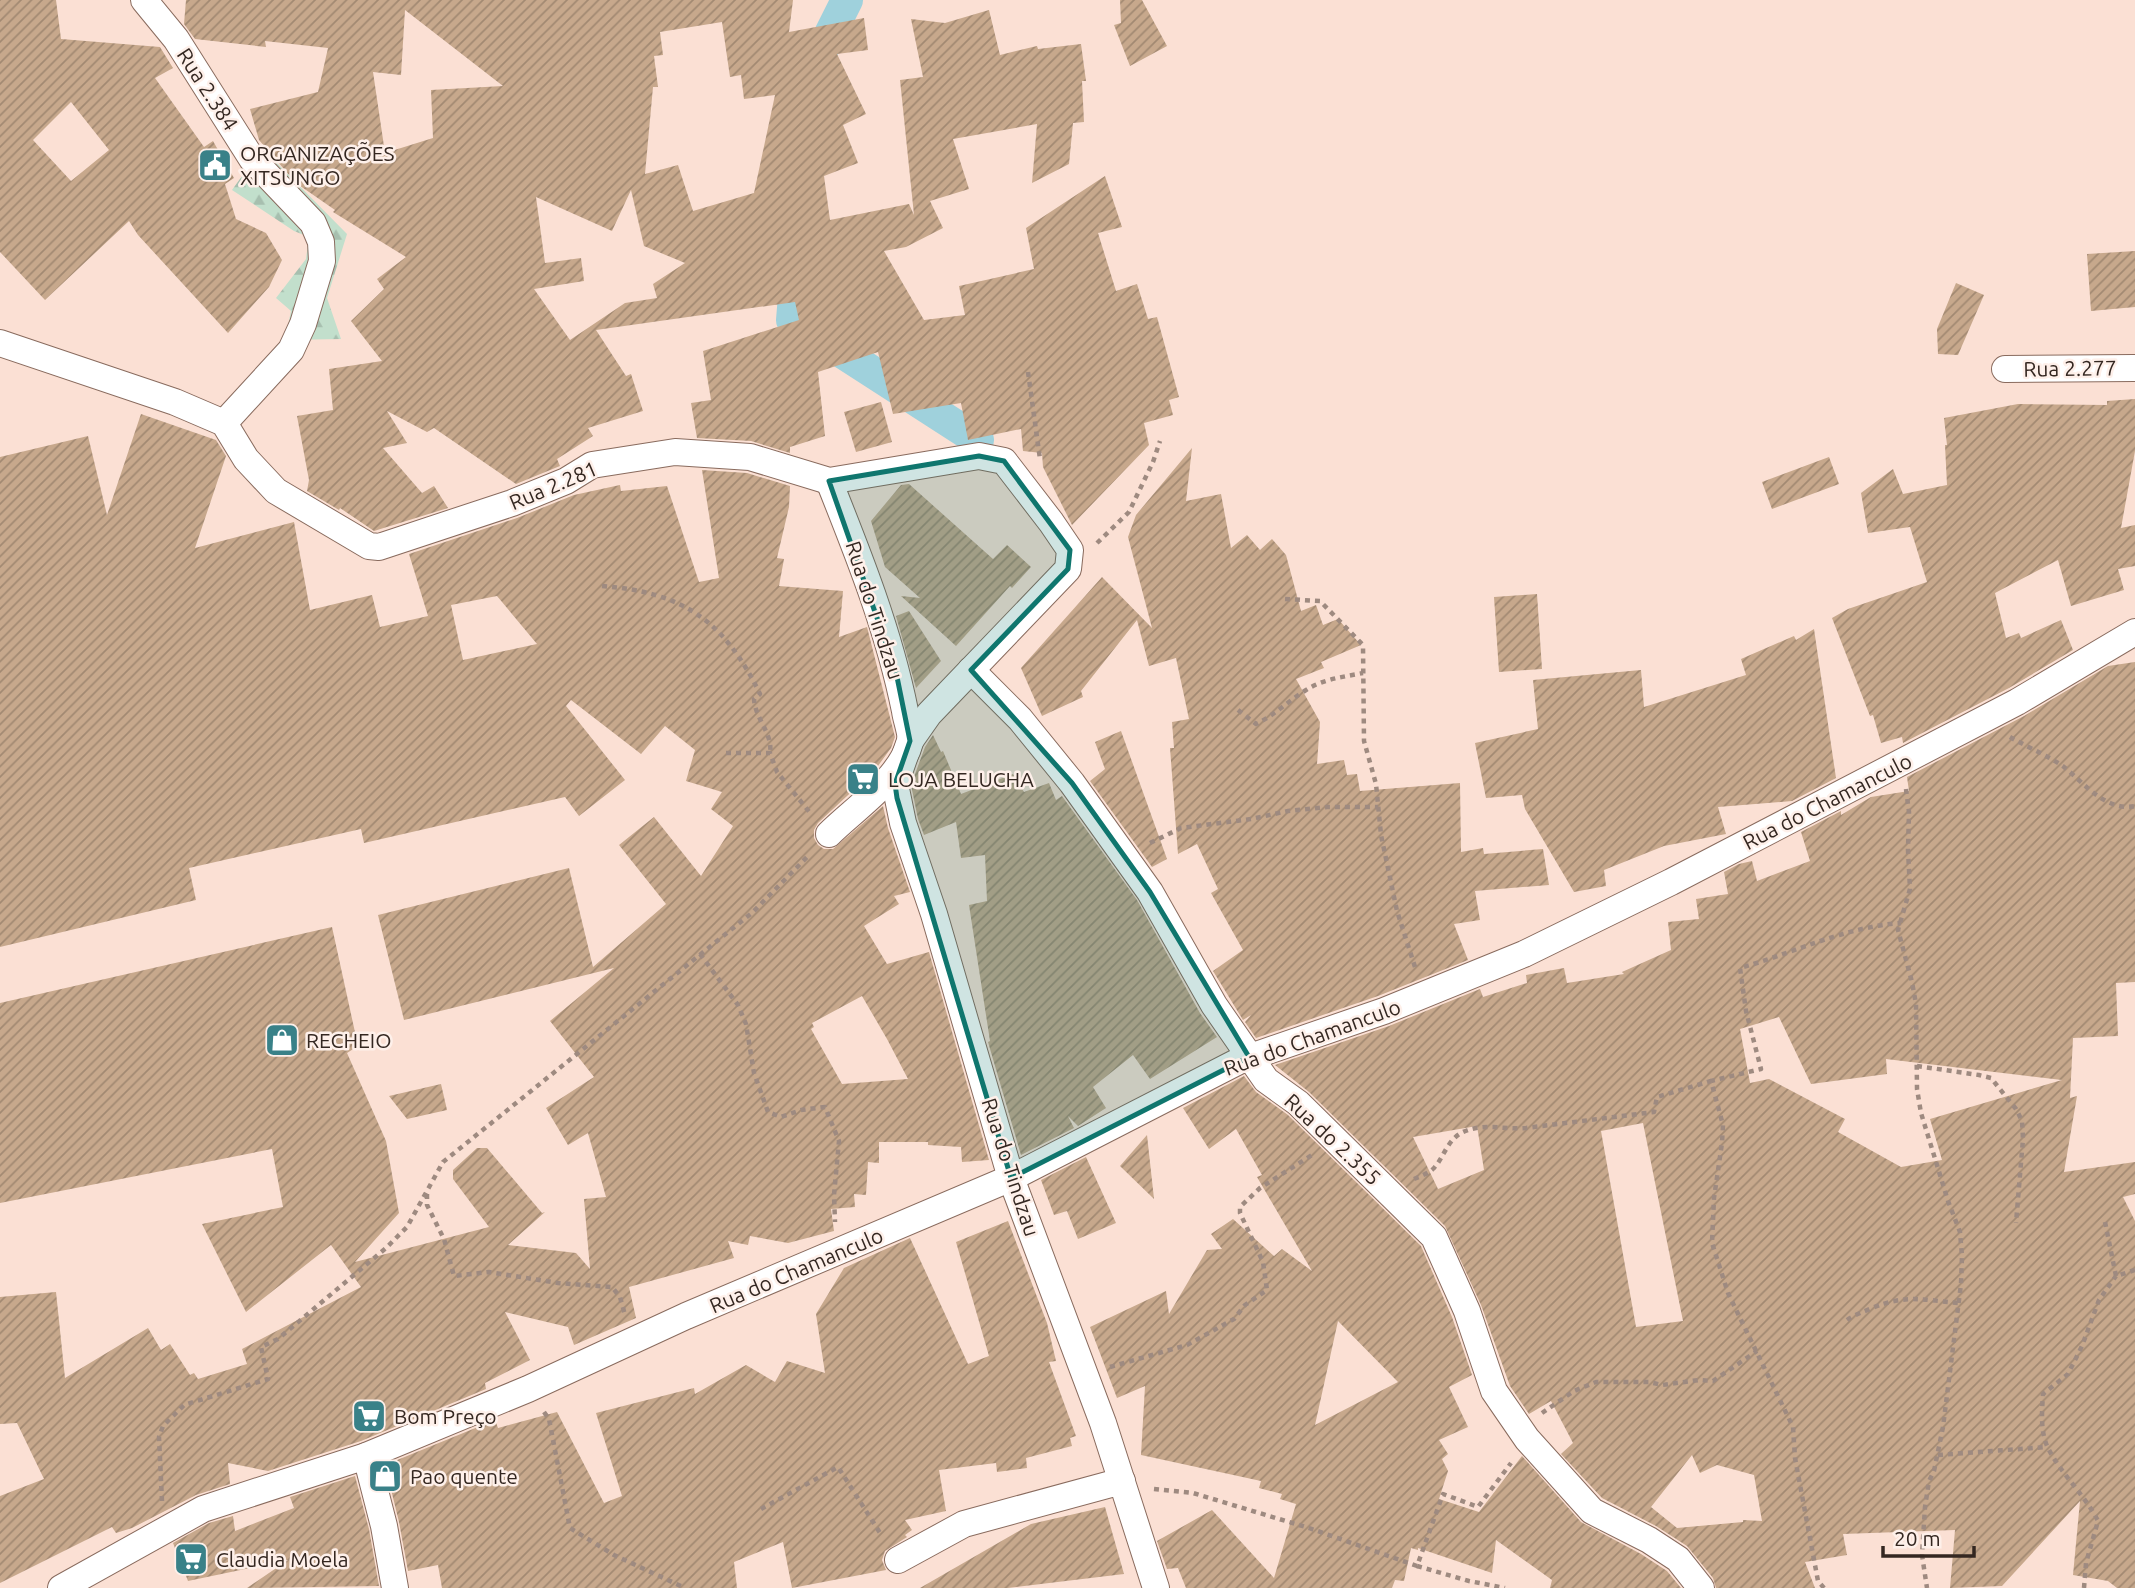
<svg xmlns="http://www.w3.org/2000/svg" width="2135" height="1588" font-family="Ubuntu,sans-serif">
	<style>
		.forest { fill: url(#forest-firs) }
		.lines { fill: none; stroke-linecap: round; stroke-linejoin: round }
		.canal { stroke: #9fd1dc; stroke-width: 32 }
		.building { fill: url(#building-hatch); fill-rule: evenodd }
		.street-casing { stroke: #896b5e; stroke-width: 28 }
		.path { stroke: #9e8a80; stroke-width: 4.5; stroke-dasharray: 5 5; stroke-linecap: butt }
		.street { stroke: #fff; stroke-width: 26 }
		.marked { fill: #0f766e; fill-opacity: 0.2; stroke: #0f766e; stroke-width: 5; stroke-linejoin: round }
		.labels { text-anchor: middle; dominant-baseline: central; stroke-width: 5; stroke-linejoin: round; paint-order: stroke }
		.street-label { font-size: 21px; fill: #342721; stroke: #fef0ea }
		.poi-label { font-size: 21px; fill: #342721; stroke: #fef0ea; text-anchor: start }
	</style>
	<defs>
		<pattern id="forest-firs" width="22" height="20" patternUnits="userSpaceOnUse" patternTransform="scale(1.75)"><rect width="22" height="20" fill="#c2dfcc"/><path d="M5 1l3.5 6h-7zM16 11l3.5 6h-7z" fill="#a7bfaf"/></pattern>
		<pattern id="building-hatch" width="6" height="6" patternUnits="userSpaceOnUse" patternTransform="scale(1.75)"><rect width="6" height="6" fill="#c7a88c"/><path d="M-1 1l2-2M0 6l6-6M5 7l2-2" fill="none" stroke="#a28972"/></pattern>
	</defs>
	<rect width="100%" height="100%" fill="#fbe0d4"/>
	<!-- forest -->
	<polygon class="forest" points="262,148 347,234 327,298 341,339 285,340 291,311 276,298 306,259 309,237 294,231 232,190"/>
	<g class="lines">
		<!-- canal -->
		<g class="canal">
			<polyline points="816,62 847,0"/>
			<polyline points="797,260 792,320 978,440"/>
		</g>
	</g>
	<!-- building -->
	<g class="building">
		<path d="M0 0H56L61 39 160 47 173 68 155 78 204 147 213 141 234 178 225 184 236 219 266 233 282 260 269 287 228 333 138 235 129 221 45 300 0 252ZM71 102 109 150 71 181 33 140Z"/>
		<path d="M186 0H793L789 32 864 18 868 50 837 54 866 114 843 125 858 163 824 176 830 220 909 204 914 215 900 80 923 77 911 19 945 23 989 10 1000 55 1037 46 1038 49 1081 44 1086 81H1082L1084 122 1073 123 1069 164 1032 183 1037 124 953 139 969 189 930 201 943 228 906 247 884 251 924 320 965 315 959 286 1034 269 1026 228 1105 176 1122 227 1098 233 1116 291 1137 284 1148 319 1157 317 1179 397 1169 400 1173 415 1144 423 1149 445 1072 525 1043 467 1042 453 1023 451 1021 429 968 440 961 403 893 414 878 352 818 372 825 436 790 447V453L751 441 697 438 691 403 711 400 703 351 799 320 795 302 596 330 626 376 631 374 643 411 588 428 593 436 557 459 560 466 516 484 434 428 427 432 387 411 407 443 383 448 422 493 434 486 448 508 374 531 340 508 339 510 307 491 309 480 297 416 333 410 329 369 382 361 351 321 384 289 377 279 406 257 333 212 335 210 296 183 259 140 250 109 318 92 328 48 265 41 266 47 195 39 184 24ZM405 10 503 86 431 90 433 138 385 153 373 72 401 75ZM722 22 730 77 741 75 744 99 775 95 754 193 693 211 678 165 645 174 653 87H658L654 56 663 55 660 32ZM631 190 644 246 685 263 653 284 657 298 625 303 570 340 534 289 584 281 581 258 545 263 536 197 612 231Z"/>
		<polygon points="1120,0 1142,0 1167,46 1130,66 1114,25 1121,23"/>
		<polygon points="2135,251 2135,307 2091,311 2087,254"/>
		<polygon points="1956,283 1984,295 1958,355 1938,354 1937,329"/>
		<polygon points="2135,399 2135,451 2121,528 2135,525 2135,566 2118,569 2124,590 2071,606 2058,560 1995,593 2006,638 2019,633 2021,638 2061,620 2073,650 2009,688 1903,743 1902,737 1881,743 1873,715 1870,716 1832,618 1848,609 1927,582 1910,527 1868,533 1861,493 1893,469 1903,494 1947,485 1945,445 1947,445 1944,418 2018,404 2107,405 2107,401"/>
		<polygon points="881,402 892,442 856,452 844,412"/>
		<path d="M141 414 216 440 226 456 195 548 294 522 310 610 372 595 380 627 428 616 409 554 517 518 574 495 620 485 621 491 667 486 699 582 719 578 702 470 747 473 790 486 789 507 777 558 784 559 779 586 843 591 839 637 867 627 895 737 891 748 875 770 818 823 814 830V838L818 845 824 849H833L883 806 888 828 910 892 894 896 899 904 864 926 887 964 929 952 989 1160 962 1162 961 1147 928 1145V1142H879V1163L868 1162 866 1195 854 1194 855 1207 831 1209 834 1231 788 1243 750 1236 748 1245 728 1241 734 1258 629 1287 636 1318 574 1345 568 1327 505 1312 530 1360 485 1383 486 1389 361 1441 268 1471 228 1463 230 1484 196 1495 132 1528 116 1533 112 1527 0 1583V1496L44 1479 17 1423 0 1424V1297L56 1292 65 1378 148 1328 161 1350 170 1344 190 1375 194 1373 198 1379 247 1364 242 1349 361 1287 331 1245 246 1312 202 1224 283 1207 272 1149 0 1203V1003L332 927 358 1046 347 1053 386 1141 399 1213 355 1262 489 1227 453 1179V1170L477 1148H487L542 1213 545 1212 508 1245 576 1253 590 1269 584 1199 606 1197 588 1133 568 1145 546 1108 594 1077 550 1021 614 968 404 1020 378 915 569 868 593 967 666 904 619 845 654 817 701 876 733 826 711 809 722 792 686 781 695 750 665 726 641 754 571 700 566 706 625 780 579 816 565 797 364 843 361 829 189 868 196 900 0 947V457L88 436 107 515ZM497 596 537 644 463 660 451 605ZM862 996 887 1039 908 1079 842 1084 811 1029 814 1027 812 1023Z"/>
		<polygon points="1192,448 1186,501 1221,494 1231,548 1247,535 1260,550 1272,539 1286,555 1301,611 1316,605 1323,625 1338,619 1361,645 1321,662 1324,668 1296,679 1320,722 1317,764 1344,760 1347,775 1357,774 1360,791 1460,783 1461,852 1483,848 1484,854 1543,849 1549,885 1475,891 1480,920 1454,924 1468,960 1378,996 1256,1038 1245,1022 1251,1015 1243,1020 1213,971 1243,950 1211,893 1218,889 1197,844 1178,854 1170,748 1174,748 1172,722 1189,719 1176,658 1149,666 1137,620 1081,691 1083,697 1042,716 1021,668 1102,577 1152,628 1128,537 1136,515"/>
		<polygon points="1829,457 1839,484 1772,509 1762,482"/>
		<polygon points="909,484 993,559 1007,545 1031,567 1012,588 1010,586 956,646 901,596 920,598 885,567 871,521 901,485"/>
		<polygon points="1537,594 1542,669 1499,672 1494,597"/>
		<polygon points="909,611 941,661 916,688 896,616"/>
		<polygon points="1814,629 1836,778 1792,801 1718,807 1726,834 1664,846 1604,870 1606,886 1574,892 1525,809 1522,795 1486,798 1475,743 1538,729 1533,680 1641,670 1644,707 1746,675 1741,659 1794,636 1796,640"/>
		<path d="M2135 662V982L2116 983 2118 1036 2073 1038 2070 1098 2077 1096 2064 1172 2135 1162V1194L2123 1197 2135 1221V1588H2117L2108 1581 2073 1575 2080 1501 2002 1586 1950 1588 1955 1530 1843 1534 1847 1555 1805 1562 1815 1588H1716L1713 1578 1687 1546 1656 1526 1602 1498 1561 1454 1573 1443 1551 1401 1529 1414 1510 1386 1481 1305 1445 1226 1309 1092 1275 1065 1389 1026 1480 989 1483 997 1527 983 1526 975 1564 968 1567 983 1624 974 1622 972 1671 950 1668 922 1699 919 1696 899 1728 894 1724 872 1739 864 1752 861 1757 881 1810 861 1801 832 1841 811V815L1871 797 1909 791 1907 777 2024 716 2108 666ZM1779 1017 1811 1084 1887 1074 1886 1059 2062 1080 1930 1119 1942 1160 1901 1167 1838 1132 1845 1119 1769 1079 1750 1083 1740 1029ZM1643 1123 1683 1321 1636 1327 1601 1131ZM1477 1126 1484 1170 1438 1189 1413 1137ZM1692 1455 1700 1473 1717 1465 1754 1475 1762 1521 1743 1520V1522L1677 1528 1651 1507Z"/>
		<polygon points="1121,731 1167,859 1152,867 1090,781 1105,769 1095,742"/>
		<polygon points="933,735 941,752 943,751 961,794 1013,774 1024,792 1049,783 1056,800 1062,796 1137,900 1200,1013 1217,1037 1150,1079 1133,1055 1093,1087 1106,1108 1078,1126 1068,1116 1074,1128 1021,1155 988,1042 990,1041 969,905 987,901 985,855 961,858 956,822 924,835 918,819 911,785 925,747"/>
		<path d="M1244 1076 1256 1092 1288 1115 1421 1246 1452 1317 1472 1375 1449 1387 1468 1427 1439 1440 1448 1454 1442 1459 1448 1471 1439 1499 1479 1512 1522 1456 1581 1522 1641 1554 1667 1571 1681 1588H1550L1552 1580 1496 1540 1492 1573 1418 1548V1550L1411 1548 1404 1581 1395 1580 1392 1588H1186L1178 1568 1167 1569 1157 1541 1212 1510 1274 1578 1296 1504 1280 1499 1282 1494 1259 1488 1261 1481 1141 1455 1145 1386 1117 1398 1090 1327 1166 1291 1169 1314 1207 1250 1222 1249 1211 1234 1233 1219 1274 1256 1282 1249 1312 1271 1257 1177 1262 1175 1236 1129 1209 1149 1183 1108ZM1338 1321 1398 1382 1315 1425Z"/>
		<polygon points="441,1084 447,1110 407,1119 389,1096"/>
		<polygon points="1147,1135 1154,1199 1120,1166"/>
		<polygon points="1086,1157 1116,1223 1078,1239 1067,1211 1054,1215 1041,1180"/>
		<polygon points="1008,1221 1047,1323 1056,1361 1049,1362 1076,1436 1070,1438 1072,1446 1026,1458 1027,1468 997,1472 996,1463 939,1470 946,1511 905,1520 912,1530 905,1535 907,1537 885,1551 882,1560 886,1570 792,1588 783,1542 734,1562 737,1588 442,1588 438,1565 408,1571 399,1522 385,1465 495,1420 498,1428 557,1412 604,1503 622,1496 596,1413 694,1388 695,1394 746,1365 775,1382 787,1361 825,1373 816,1314 844,1268 910,1238 968,1364 989,1356 956,1242"/>
		<polygon points="355,1476 369,1529 379,1586 247,1588 288,1560 188,1581 173,1543 209,1523 233,1516 235,1531 294,1508 290,1497"/>
		<polygon points="1105,1507 1124,1574 1008,1588 920,1588 1031,1524"/>
	</g>
	<g class="lines">
		<!-- street casing -->
		<g class="street-casing">
			<g id="street">
				<polyline points="144,0 176,39 252,159 313,223 321,242 322,261 303,324 291,350 224,423"/>
				<polyline points="0,343 175,402 224,423 246,459 276,491 369,546 379,547 512,503 566,481 592,465 675,452 750,457 829,481 979,456 1004,461 1051,522 1070,550 1068,569 929,714 910,741 895,784 903,823 934,914 1011,1178 1103,1423 1156,1588"/>
				<polyline points="2005,369 2135,368"/>
				<polyline points="971,670 1020,719 1072,783 1150,892 1214,1005 1266,1080 1298,1103 1434,1237 1467,1311 1494,1391 1527,1439 1592,1511 1649,1540 1678,1559 1701,1588"/>
				<path d="M829 834C854 809 901 778 910 742 912 734 906 720 905 711 889 631 859 556 829 481"/>
				<polyline points="898,1560 964,1524 1122,1481"/>
				<polyline points="61,1588 203,1509 366,1456"/>
				<polyline points="395,1588 384,1526 366,1456 528,1389 686,1316 1011,1178 1239,1061 1384,1011 1524,954 1671,882 2017,702 2135,632"/>
			</g>
		</g>
		<!-- path -->
		<g class="path">
			<polyline points="1028,372 1040,459"/>
			<polyline points="1097,543 1129,512 1153,462 1160,441"/>
			<path d="M602 586C682 592 724 620 760 694L754 699C755 719 773 733 770 753"/>
			<polyline points="1285,599 1320,601 1363,645 1364,741 1376,784 1381,835 1397,911 1415,967"/>
			<path d="M1238 710 1256 724C1275 715 1288 701 1306 690 1323 679 1343 677 1363 673"/>
			<path d="M2010 737C2027 747 2047 755 2064 767 2084 783 2106 812 2135 806"/>
			<polyline points="726,753 770,753 777,772 811,814"/>
			<polyline points="1906,789 1909,812 1908,850 1910,889 1898,930 1912,982 1916,1004 1917,1089 1921,1113 1948,1201 1960,1232 1962,1256 1961,1284 1943,1427 1934,1471 1929,1481 1925,1507 1922,1555 1927,1588"/>
			<polyline points="1150,843 1181,828 1251,819 1288,811 1327,807 1378,807"/>
			<polyline points="700,954 738,1005 746,1024 754,1073 768,1112 781,1117 801,1110 825,1107 839,1141 834,1195 835,1222"/>
			<polyline points="1917,1066 1979,1075 1991,1078 2016,1109 2022,1121 2023,1139 2016,1223"/>
			<path d="M1414 1179C1421 1176 1429 1173 1434 1168 1444 1157 1447 1141 1461 1133 1482 1122 1504 1130 1526 1128L1654 1112 1657 1097 1711 1081"/>
			<polyline points="427,1194 427,1205 444,1239 454,1276 489,1272 558,1283 612,1287 620,1297 625,1315"/>
			<polyline points="2105,1222 2116,1276 2135,1270"/>
			<path d="M1847 1320C1854 1315 1863 1312 1872 1308 1907 1294 1922 1300 1959 1303"/>
			<polyline points="1110,1367 1187,1345 1234,1319 1245,1305 1267,1290 1263,1262 1240,1213 1240,1207 1260,1188 1312,1155"/>
			<polyline points="544,1412 549,1419 570,1528 614,1555 685,1588"/>
			<polyline points="1542,1413 1574,1391 1596,1382 1649,1382 1662,1385 1699,1380 1713,1381 1757,1351"/>
			<polyline points="1938,1455 2047,1447"/>
			<polyline points="1154,1489 1193,1493 1309,1528 1417,1566 1443,1494 1478,1507 1511,1463"/>
			<polyline points="162,1501 159,1437 163,1426 184,1405 268,1379 261,1347 278,1339 386,1248 407,1227 443,1162 753,912 810,854"/>
			<polyline points="761,1509 838,1467 882,1536"/>
			<polyline points="1417,1566 1469,1581 1505,1588"/>
			<path d="M1824 1588 1818 1581 1795 1458 1793 1427 1728 1293 1712 1243 1714 1198 1722 1143 1723 1125 1711 1081 1761 1069 1746 1011 1740 968C1794 953 1844 927 1901 923"/>
			<path d="M2084 1588 2086 1563 2098 1521C2085 1495 2061 1474 2048 1448 2040 1432 2042 1411 2043 1394L2068 1374 2082 1346 2099 1300 2116 1276"/>
		</g>
		<!-- street -->
		<use href="#street" class="street"/>
	</g>
	<!-- marked area -->
	<path class="marked" d="M979 456 1004 461 1070 550 1068 569 971 670 1072 783 1150 892 1249 1057 1011 1178 897 798 895 784 910 741 896 672 829 481Z"/>
	<!-- icons -->
	<defs>
		<g id="civic-square" transform="scale(1.75)"><rect x="-9" y="-9" width="18" height="18" rx="4" fill="#398188" stroke="#fef0ea"/><path d="M-.6-6.5H3V-4.5H.6V-3L4-1V1h2V6H-6V1h2V-1L-.6-3ZM-1.2 2.5V6h2.4V2.5Z" fill="#fff"/></g>
		<g id="supermarket-square" transform="scale(1.75)"><rect x="-9" y="-9" width="18" height="18" rx="4" fill="#398188" stroke="#fef0ea"/><path d="M-6-5.5h2.5l.6 2H6L4.5 2H-2.5L-4.4-4H-6ZM-1.5 3.2a1.3 1.3 0 1 0 .1 0ZM3 3.2a1.3 1.3 0 1 0 .1 0Z" fill="#fff"/></g>
		<g id="shop-square" transform="scale(1.75)"><rect x="-9" y="-9" width="18" height="18" rx="4" fill="#398188" stroke="#fef0ea"/><path d="M-5-2.5h2.3a2.7 3.5 0 0 1 5.4 0H5L5.5 6h-11ZM-1.5-2.5h3a1.5 2.3 0 0 0-3 0Z" fill="#fff"/></g>
	</defs>
	<g fill-rule="evenodd">
		<use href="#civic-square" x="215" y="165"/>
		<use href="#supermarket-square" x="863" y="779"/>
		<use href="#shop-square" x="282" y="1040"/>
		<use href="#supermarket-square" x="369" y="1416"/>
		<use href="#shop-square" x="385" y="1476"/>
		<use href="#supermarket-square" x="191" y="1559"/>
	</g>
	<g class="labels">
		<!-- street labels -->
		<g class="street-label">
			<text transform="translate(208 89) rotate(57)">Rua 2.384</text>
			<text transform="translate(2070 368) rotate(-1)">Rua 2.277</text>
			<text transform="translate(553 485) rotate(-23)">Rua 2.281</text>
			<text transform="translate(875 610) rotate(72)">Rua do Tindzau</text>
			<text transform="translate(1827 801) rotate(-27)">Rua do Chamanculo</text>
			<text transform="translate(1312 1037) rotate(-20)">Rua do Chamanculo</text>
			<text transform="translate(1333 1139) rotate(43)">Rua do 2.355</text>
			<text transform="translate(1011 1167) rotate(72)">Rua do Tindzau</text>
			<text transform="translate(796 1270) rotate(-23)">Rua do Chamanculo</text>
		</g>
		<!-- poi labels -->
		<g class="poi-label">
			<text x="240" y="153">ORGANIZAÇÕES<tspan x="240" dy="24">XITSUNGO</tspan></text>
			<text x="888" y="779">LOJA BELUCHA</text>
			<text x="306" y="1040">RECHEIO</text>
			<text x="394" y="1416">Bom Preço</text>
			<text x="410" y="1476">Pao quente</text>
			<text x="216" y="1559">Claudia Moela</text>
		</g>
	</g>
	<!-- scale -->
	<path d="M1883 1546v10h91v-10" fill="none" stroke="#342721" stroke-width="3.5"/>
	<text x="1894" y="1546" font-size="21" fill="#342721" stroke="#fef0ea" stroke-width="5" paint-order="stroke">20 m</text>
</svg>
